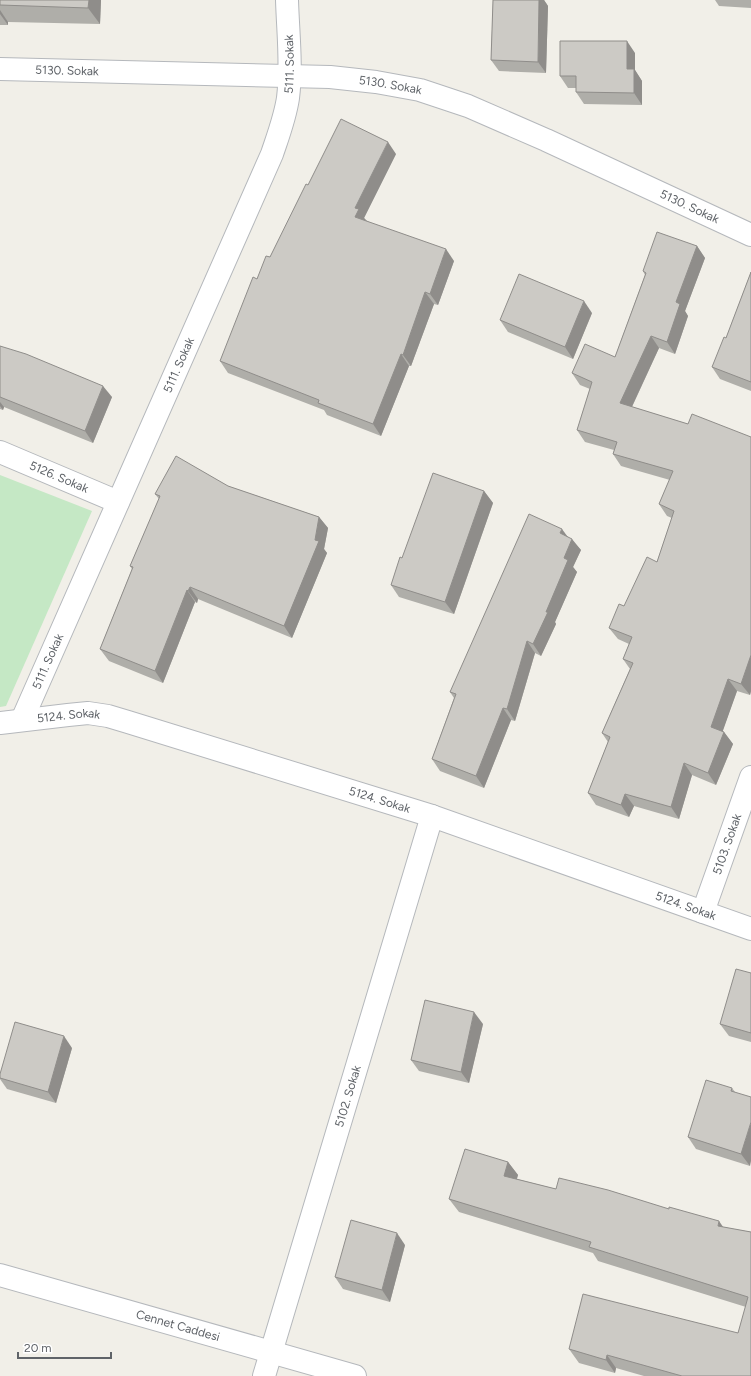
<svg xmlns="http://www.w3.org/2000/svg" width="751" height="1376" font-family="Figtree,sans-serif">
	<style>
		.green { fill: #c5e8c5 }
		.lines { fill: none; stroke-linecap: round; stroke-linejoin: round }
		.minor-casing { stroke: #b5b8bc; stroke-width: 24 }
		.minor { stroke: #fff; stroke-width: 22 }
		.wall { fill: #afaea9 }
		.shaded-wall { fill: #8f8d8a }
		.building { fill: #cccac5; stroke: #8f8d8a }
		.labels { text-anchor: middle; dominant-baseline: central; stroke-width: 4; stroke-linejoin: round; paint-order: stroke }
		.street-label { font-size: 12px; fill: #5f6368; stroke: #fff }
	</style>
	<rect width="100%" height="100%" fill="#f1efe8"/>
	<!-- green -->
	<polygon class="green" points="0,475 92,511 6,706 0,707"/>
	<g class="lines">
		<!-- minor casing -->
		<g class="minor-casing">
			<g id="minor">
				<path id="s1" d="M0 69 330 77 376 82 420 90 468 106 546 140 751 235"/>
				<path id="s2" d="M0 452 118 502"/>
				<path id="s3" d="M22 720 272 154C278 136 285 118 288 98 292 66 288 33 287 0"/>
				<path id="s4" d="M0 723 68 715 88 713 108 716 128 722 432 816 751 929"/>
				<path id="s5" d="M703 912 751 777"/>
				<path id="s6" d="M0 1275 355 1376"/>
				<path id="s7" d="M264 1376 432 816"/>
			</g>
		</g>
		<!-- minor -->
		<use href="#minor" class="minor"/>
	</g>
	<!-- wall -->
	<g class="wall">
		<polygon points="0,0 101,0 100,24 8,22 8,25 0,25"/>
		<polygon points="493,0 544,0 548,6 546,73 499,71 491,60"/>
		<polygon points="715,0 751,0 751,8 719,6"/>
		<polygon points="635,53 635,70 642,81 642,105 584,104 576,92 576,88 568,88 560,76"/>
		<polygon points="396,154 364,218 367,221 454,261 438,305 434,304 411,366 409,366 381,436 327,415 324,410 228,373 220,361 257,279 270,257 308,185"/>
		<polygon points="697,246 705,258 685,311 688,316 675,354 659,348 632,407 688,424 751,437 751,691 750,695 737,691 722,732 724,732 733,744 716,785 692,775 679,819 634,806 629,817 596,805 588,793 608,742 602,733 630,669 623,659 629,644 618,639 609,628 624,606 657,562 672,518 667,516 659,504 670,480 621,466 613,454 614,450 585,442 577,430 590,389 580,385 572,373 615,357 645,275 643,271"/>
		<polygon points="751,272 751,391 720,379 712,367 726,338"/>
		<polygon points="592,313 573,359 508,332 500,320"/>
		<polygon points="0,346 112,397 93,443 4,407 3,410 0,409"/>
		<polygon points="228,486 319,517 328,528 324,549 327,553 292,638 198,599 197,603 195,602 163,683 109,661 100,649 132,569 130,566 159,499 155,494"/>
		<polygon points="484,491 493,503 454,614 399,597 391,585 402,558"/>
		<polygon points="567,536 581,550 573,567 577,572 555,622 556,624 541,656 535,653 515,721 511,720 484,788 440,771 432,759 454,698 450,692"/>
		<polygon points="751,973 751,1042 729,1036 720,1024"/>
		<polygon points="483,1024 469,1083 419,1071 411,1060"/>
		<polygon points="72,1048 56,1103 7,1089 0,1079 0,1074"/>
		<polygon points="732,1088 735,1092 750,1166 696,1149 688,1137"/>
		<polygon points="508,1162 518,1175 517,1179 556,1189 723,1227 751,1232 751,1376 644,1376 616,1368 615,1373 579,1363 569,1349 738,1333 746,1307 598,1261 593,1253 459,1212 449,1199"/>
		<polygon points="405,1245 390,1302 343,1289 335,1277"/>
	</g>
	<!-- shaded-wall -->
	<g class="shaded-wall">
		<polygon points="89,0 101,0 100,24 88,8"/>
		<polygon points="539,0 544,0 548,6 546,73 538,62"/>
		<polygon points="0,10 8,22 8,25 0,14"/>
		<polygon points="627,41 635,53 635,70 642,81 642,105 634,93 627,69"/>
		<polygon points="388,142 396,154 364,218 367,221 355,217 355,208"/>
		<polygon points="697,246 705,258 685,311 688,316 675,354 667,342 676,302"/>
		<polygon points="446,249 454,261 438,305 430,294"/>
		<polygon points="425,292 434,304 411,366 403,355"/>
		<polygon points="584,301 592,313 573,359 565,347"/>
		<polygon points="651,336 659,348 628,415 620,403"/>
		<polygon points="401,354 409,366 381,436 373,424"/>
		<polygon points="103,386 112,397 93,443 85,431"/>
		<polygon points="0,402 4,407 3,410 0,406"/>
		<polygon points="484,491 493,503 454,614 445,602"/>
		<polygon points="319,517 328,528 324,549 327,553 292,638 284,626 315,540"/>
		<polygon points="562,529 570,540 560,533"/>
		<polygon points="572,539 581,550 573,567 577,572 555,622 556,624 541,656 533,644 546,612 564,558"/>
		<polygon points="190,587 198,599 197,603 188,591"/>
		<polygon points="187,590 195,602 163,683 155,671"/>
		<polygon points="527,641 535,653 515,721 507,709"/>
		<polygon points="751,655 751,691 750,695 741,684"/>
		<polygon points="728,679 737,691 720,739 711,727"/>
		<polygon points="503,708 511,720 484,788 476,776"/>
		<polygon points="724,732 733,744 716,785 708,773"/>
		<polygon points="684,763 692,775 679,819 671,807"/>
		<polygon points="625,794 634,806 629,817 621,805"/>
		<polygon points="474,1012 483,1024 469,1083 461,1072"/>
		<polygon points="64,1036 72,1048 56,1103 48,1092"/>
		<polygon points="751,1122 751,1161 750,1166 741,1154"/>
		<polygon points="508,1162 518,1175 513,1189 504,1176"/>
		<polygon points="719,1221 728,1234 718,1226"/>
		<polygon points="397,1233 405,1245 390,1302 382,1290"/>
		<polygon points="607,1355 616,1368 615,1373 606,1360"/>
	</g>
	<!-- building -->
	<g class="building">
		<polygon points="0,0 89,0 88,8 0,5"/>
		<polygon points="493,0 539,0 538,62 491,60"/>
		<polygon points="560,41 627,41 627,69 634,69 634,93 576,92 576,76 560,76"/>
		<polygon points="341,119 388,142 355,208 359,209 355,217 446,249 430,294 425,292 403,355 401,354 373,424 318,403 319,400 220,361 253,277 257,279 266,256 270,257 306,184 308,185"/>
		<polygon points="657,232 697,246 676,302 680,304 667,342 651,336 620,403 688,424 692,414 751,437 751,655 741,684 728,679 711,727 724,732 708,773 684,763 671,807 625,794 621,805 588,793 610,737 602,733 633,663 623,659 632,637 609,628 619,604 624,606 647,557 657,562 674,511 659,504 673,471 613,454 617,442 577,430 592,382 572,373 585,344 615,357 646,273 643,271"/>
		<polygon points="751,272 751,382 712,367 724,337 726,338"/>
		<polygon points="519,274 584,301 565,347 500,320"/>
		<polygon points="0,346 26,354 103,386 85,431 0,397"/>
		<polygon points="176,456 228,486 319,517 315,540 319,541 284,626 190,587 188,591 187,590 155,671 100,649 133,567 130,566 160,496 155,494"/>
		<polygon points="433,473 484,491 445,602 391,585 400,557 402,558"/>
		<polygon points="529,514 562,529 560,533 572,539 564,558 568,560 546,612 548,612 533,644 527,641 507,709 503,708 476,776 432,759 456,694 450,692"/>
		<polygon points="736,969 751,973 751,1033 720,1024"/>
		<polygon points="425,1000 474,1012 461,1072 411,1060"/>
		<polygon points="15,1022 64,1036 48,1092 0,1078 0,1074"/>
		<polygon points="706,1080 732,1088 731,1091 751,1097 751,1122 741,1154 688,1137"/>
		<polygon points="465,1149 508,1162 504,1176 556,1189 559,1178 608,1190 669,1209 669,1207 719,1221 718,1226 751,1232 751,1376 682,1376 607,1355 606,1360 569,1349 583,1294 738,1333 748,1297 589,1247 591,1242 449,1199"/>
		<polygon points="351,1220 397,1233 382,1290 335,1277"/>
	</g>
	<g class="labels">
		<!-- street labels -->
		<g class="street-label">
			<text stroke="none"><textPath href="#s3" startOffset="711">5111. Sokak</textPath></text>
			<text stroke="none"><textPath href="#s1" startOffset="67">5130. Sokak</textPath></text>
			<text stroke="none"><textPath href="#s1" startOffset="391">5130. Sokak</textPath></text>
			<text stroke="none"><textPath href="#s1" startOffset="715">5130. Sokak</textPath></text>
			<text stroke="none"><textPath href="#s3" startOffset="388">5111. Sokak</textPath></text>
			<text stroke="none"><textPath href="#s2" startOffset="64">5126. Sokak</textPath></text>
			<text stroke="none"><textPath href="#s3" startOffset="64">5111. Sokak</textPath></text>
			<text stroke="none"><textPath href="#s4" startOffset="69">5124. Sokak</textPath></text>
			<text stroke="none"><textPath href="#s4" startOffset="393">5124. Sokak</textPath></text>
			<text stroke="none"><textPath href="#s5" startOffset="72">5103. Sokak</textPath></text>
			<text stroke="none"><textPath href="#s4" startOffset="717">5124. Sokak</textPath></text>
			<text stroke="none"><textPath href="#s7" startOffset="292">5102. Sokak</textPath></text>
			<text stroke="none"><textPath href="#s6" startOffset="185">Cennet Caddesi</textPath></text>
		</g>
	</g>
	<!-- scale -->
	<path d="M18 1352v6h93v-6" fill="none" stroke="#5f6368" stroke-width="2"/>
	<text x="24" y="1352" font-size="12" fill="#5f6368" stroke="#ffffff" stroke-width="3" paint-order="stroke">20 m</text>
</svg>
